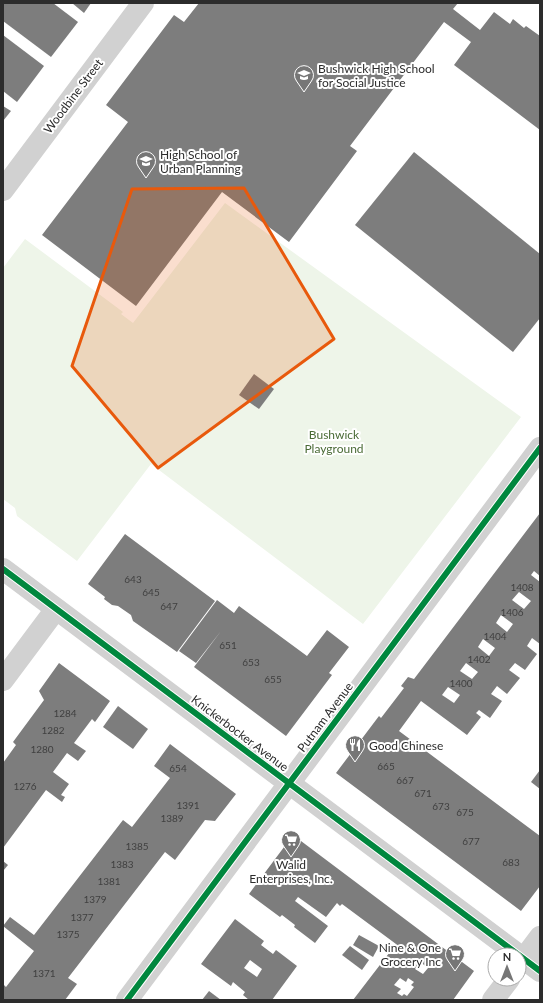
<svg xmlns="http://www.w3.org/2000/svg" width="543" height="1003" font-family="Lato,sans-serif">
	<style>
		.green { fill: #eef5e9 }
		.building { fill: #7d7d7d; fill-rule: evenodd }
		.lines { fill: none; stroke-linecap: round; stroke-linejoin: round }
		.minor { stroke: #d1d1d1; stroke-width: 22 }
		.cycleway-casing { stroke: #fff; stroke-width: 8 }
		.cycleway { stroke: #00873e; stroke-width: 6 }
		.marked { fill: #e8590c; fill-opacity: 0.2; stroke: #e8590c; stroke-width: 3; stroke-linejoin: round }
		.labels { text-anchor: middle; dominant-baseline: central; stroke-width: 4; stroke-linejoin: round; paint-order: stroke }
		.number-label { font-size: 10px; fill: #404040 }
		.poi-label { font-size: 12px; fill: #2c2c2c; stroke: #fff; text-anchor: start }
		.street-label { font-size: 12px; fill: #2c2c2c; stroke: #fff }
		.park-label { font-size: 12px; fill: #4a6b36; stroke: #fff }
	</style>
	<rect width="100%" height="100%" fill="#fff"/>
	<!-- green -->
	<polygon class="green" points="225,203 521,417 363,624 151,464 77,561 17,516 15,508 3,499 3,268 25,239 123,312 121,314 133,323"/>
	<!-- building -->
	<g class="building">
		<polygon points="3,3 53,3 78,22 51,57 3,21"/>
		<polygon points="72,3 91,3 84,13"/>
		<polygon points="199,3 458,3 453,9 480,30 494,12 510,24 513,19 524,28 526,26 540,36 540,130 454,65 471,42 444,22 350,146 357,151 289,242 222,192 136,306 42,235 128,122 106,105 174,15 184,22"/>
		<polygon points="3,35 44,66 17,102 3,91"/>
		<polygon points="3,106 11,111 3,121"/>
		<polygon points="414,152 540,254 540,318 513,352 355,225"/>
		<polygon points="254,374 274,389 259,409 239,395"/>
		<path d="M540 513V576L534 571 531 575 540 582V644L532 638 527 646 537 654 525 670 515 663 509 670 520 678 507 694 497 686 491 694 502 701 490 718 479 710 476 713 481 717 467 735 421 701 399 731 540 836V886L521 911 336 773 379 716 381 718 404 688 401 686 408 677 414 679ZM519 592 531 601 524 609 512 600ZM501 615 513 624 507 632 496 623ZM483 639 495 648 489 656 478 647ZM466 663 478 672 472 679 460 671ZM448 687 460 695 454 703 442 695Z"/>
		<polygon points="125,534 215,601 177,652 133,621 131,615 118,606 112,605 104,599 105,597 88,584"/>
		<polygon points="217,600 234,613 239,606 307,656 327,630 349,647 329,673 332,675 286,736 194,667 221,631 196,663 179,651"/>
		<polygon points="59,663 110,701 95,722 92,719 74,743 86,751 78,761 67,753 53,772 69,784 61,795 65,797 62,802 46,790 3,848 3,763 16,745 13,742 44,700 39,691"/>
		<polygon points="118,706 148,729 133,749 103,727"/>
		<polygon points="170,744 236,794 215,821 205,820 175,860 165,852 68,978 77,984 65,1000 3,1000 3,984 6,987 34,951 3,926 10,917 34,935 123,820 132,827 170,778 154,766"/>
		<polygon points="540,770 540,789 531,782"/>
		<path d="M293 835 474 971 453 1000H353L396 944 342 904 340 906 337 903 326 917 298 897 295 901 328 926 315 943 294 927 295 925 282 915 280 917 249 894ZM415 958 428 968 423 974 415 969 418 965 412 961ZM400 978 406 982 408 978 414 982 411 985 414 987 407 996 404 994 402 996 397 993 401 989 394 985Z"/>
		<polygon points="3,861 8,865 3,871"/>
		<path d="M235 919 264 941 261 945 273 954 276 950 297 966 272 1000H249L243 995 245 992 233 982 231 986 201 964ZM250 960 262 969 257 977 244 968Z"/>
		<polygon points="359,935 379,946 373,957 353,945"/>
		<polygon points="350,946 369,960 362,970 342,955"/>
		<polygon points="209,991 221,1000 202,1000"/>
	</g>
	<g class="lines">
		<!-- minor -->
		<g class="minor">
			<polyline points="3,190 143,3"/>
			<polyline points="3,569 540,971"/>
			<polyline points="3,680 56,609"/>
			<polyline points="519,965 540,937"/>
			<polyline points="127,1000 540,448"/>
			<polyline points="493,1000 509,979"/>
		</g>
		<!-- cycleway casing -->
		<g class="cycleway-casing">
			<g id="cycleway">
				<polyline points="3,569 540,971"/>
				<polyline points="127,1000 540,448"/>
			</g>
		</g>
		<!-- cycleway -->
		<use href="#cycleway" class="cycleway"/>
	</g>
	<!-- marked area -->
	<path class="marked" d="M244 188 334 339 158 468 72 366 132 189Z"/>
	<!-- icons -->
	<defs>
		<g id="school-pin" transform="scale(1)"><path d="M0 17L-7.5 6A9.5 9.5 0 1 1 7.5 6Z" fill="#767676" stroke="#fff"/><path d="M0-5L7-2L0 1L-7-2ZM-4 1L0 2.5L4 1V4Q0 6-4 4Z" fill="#fff"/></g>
		<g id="restaurant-pin" transform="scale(1)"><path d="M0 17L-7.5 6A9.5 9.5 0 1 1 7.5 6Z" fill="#767676" stroke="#fff"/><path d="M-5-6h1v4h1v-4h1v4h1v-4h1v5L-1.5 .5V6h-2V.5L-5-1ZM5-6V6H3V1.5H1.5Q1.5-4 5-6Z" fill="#fff"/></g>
		<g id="supermarket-pin" transform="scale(1)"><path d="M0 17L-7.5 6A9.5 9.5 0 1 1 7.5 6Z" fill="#767676" stroke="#fff"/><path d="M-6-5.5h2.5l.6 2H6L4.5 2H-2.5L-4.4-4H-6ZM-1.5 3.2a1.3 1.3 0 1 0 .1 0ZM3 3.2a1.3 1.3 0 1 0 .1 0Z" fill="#fff"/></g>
	</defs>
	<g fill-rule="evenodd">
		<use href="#school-pin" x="304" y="75"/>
		<use href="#school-pin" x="146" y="161"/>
		<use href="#restaurant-pin" x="355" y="745"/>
		<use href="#supermarket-pin" x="291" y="840"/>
		<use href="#supermarket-pin" x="455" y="954"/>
	</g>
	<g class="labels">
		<!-- number labels -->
		<g class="number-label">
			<text x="133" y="579">643</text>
			<text x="522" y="587">1408</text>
			<text x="151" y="592">645</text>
			<text x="169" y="606">647</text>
			<text x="512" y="612">1406</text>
			<text x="495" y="636">1404</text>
			<text x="228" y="645">651</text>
			<text x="479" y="659">1402</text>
			<text x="251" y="662">653</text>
			<text x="273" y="679">655</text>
			<text x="461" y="683">1400</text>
			<text x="65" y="713">1284</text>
			<text x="53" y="730">1282</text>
			<text x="42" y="749">1280</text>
			<text x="386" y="766">665</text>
			<text x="178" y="768">654</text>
			<text x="405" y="780">667</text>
			<text x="25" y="786">1276</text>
			<text x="423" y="793">671</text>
			<text x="188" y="805">1391</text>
			<text x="441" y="806">673</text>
			<text x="465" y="812">675</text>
			<text x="172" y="818">1389</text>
			<text x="471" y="841">677</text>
			<text x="137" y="846">1385</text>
			<text x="511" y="862">683</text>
			<text x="122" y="864">1383</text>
			<text x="109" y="881">1381</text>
			<text x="95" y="899">1379</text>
			<text x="82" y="917">1377</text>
			<text x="68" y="934">1375</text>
			<text x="44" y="973">1371</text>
		</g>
		<!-- poi labels -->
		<g class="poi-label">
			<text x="318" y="68">Bushwick High School<tspan x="318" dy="14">for Social Justice</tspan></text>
			<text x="160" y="154">High School of<tspan x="160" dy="14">Urban Planning</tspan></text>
			<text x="369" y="745">Good Chinese</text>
			<text x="291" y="864" text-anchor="middle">Walid<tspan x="291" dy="14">Enterprises, Inc.</tspan></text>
			<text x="441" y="947" text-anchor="end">Nine &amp; One<tspan x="441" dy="14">Grocery Inc</tspan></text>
		</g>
		<!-- street labels -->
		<g class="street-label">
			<text transform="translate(73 96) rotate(-53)">Woodbine Street</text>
			<text transform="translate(325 717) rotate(-53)">Putnam Avenue</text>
			<text transform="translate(240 733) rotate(37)">Knickerbocker Avenue</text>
		</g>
		<!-- park labels -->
		<g class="park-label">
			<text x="334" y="434">Bushwick<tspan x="334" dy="14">Playground</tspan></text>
		</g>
	</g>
	<!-- border -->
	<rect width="543" height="1003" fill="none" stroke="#2c2c2c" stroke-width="8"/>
	<!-- north arrow -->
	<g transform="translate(507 967)"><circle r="19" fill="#ffffff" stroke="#ababab"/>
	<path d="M0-3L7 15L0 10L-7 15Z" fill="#767676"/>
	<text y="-6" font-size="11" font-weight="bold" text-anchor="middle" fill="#2c2c2c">N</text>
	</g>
</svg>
